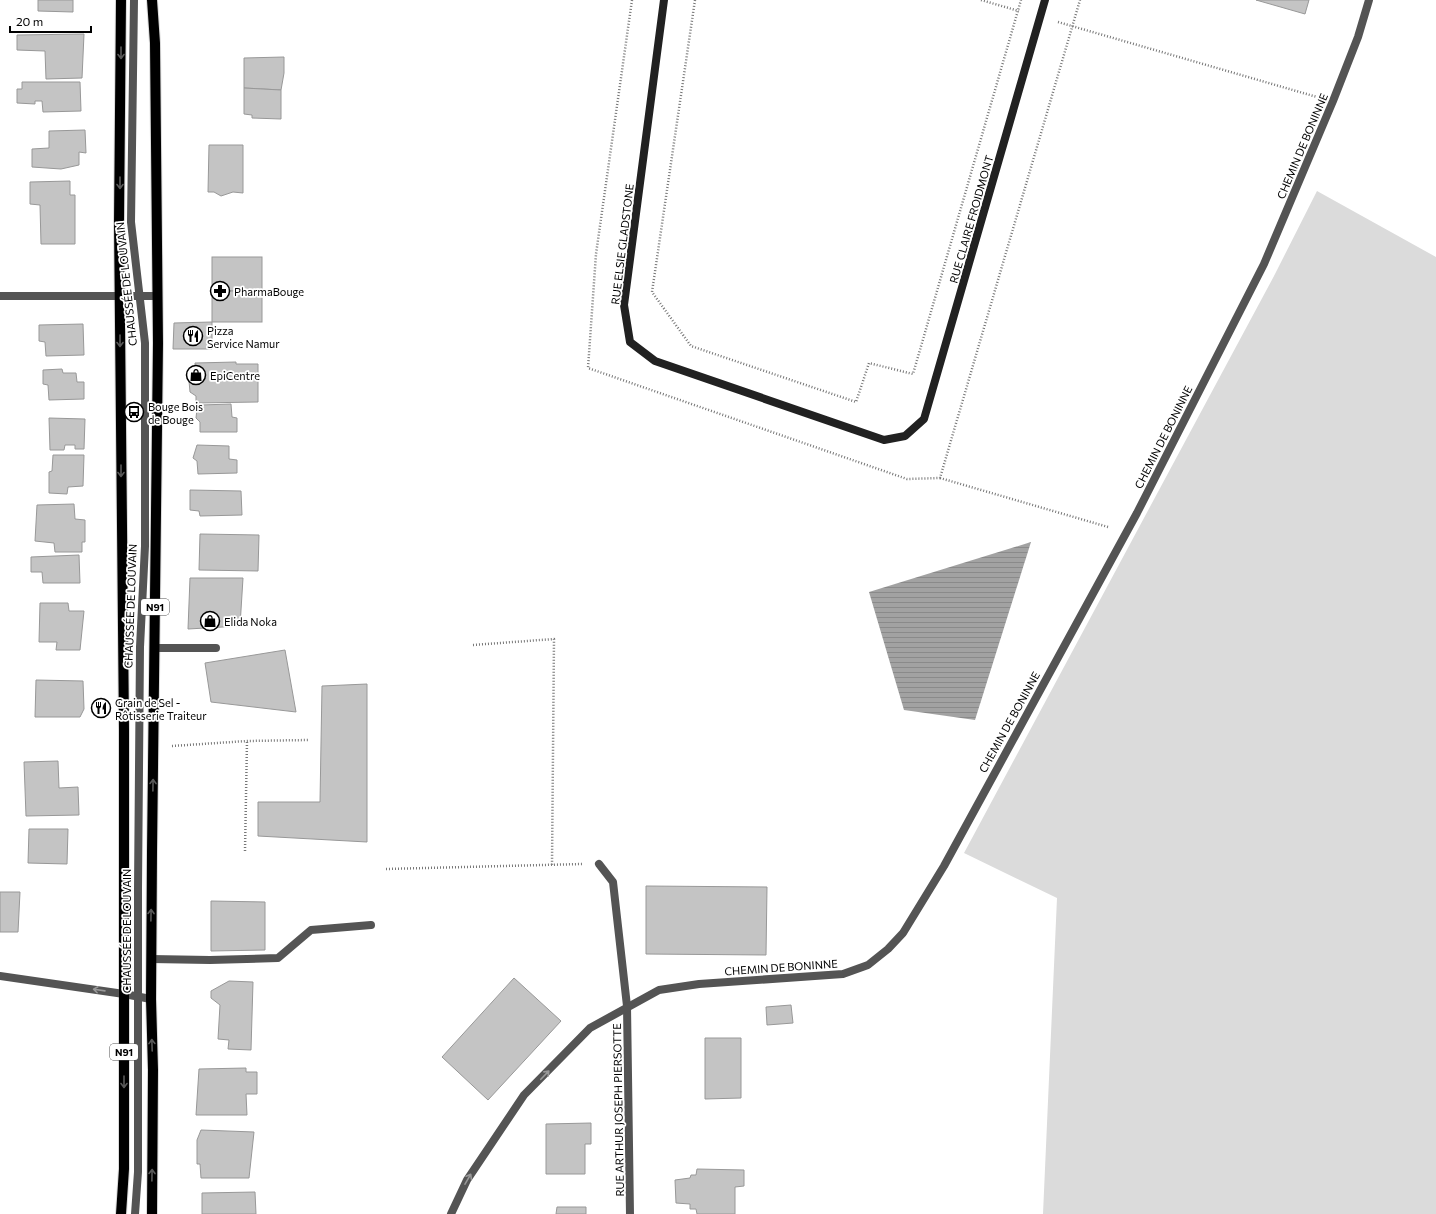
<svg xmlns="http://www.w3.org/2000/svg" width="1436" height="1214" font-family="Commissioner,sans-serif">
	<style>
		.green { fill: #dbdbdb }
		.water { fill: url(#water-rules) }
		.building { fill: #c4c4c4; stroke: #989898 }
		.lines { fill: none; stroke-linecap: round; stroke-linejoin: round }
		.primary-casing { stroke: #dbdbdb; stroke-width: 12 }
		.path { stroke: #767676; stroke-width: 2.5; stroke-dasharray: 1 2; stroke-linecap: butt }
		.lane { stroke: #545454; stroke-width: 8 }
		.street { stroke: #545454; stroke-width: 8 }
		.secondary { stroke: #212121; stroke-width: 8 }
		.primary { stroke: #000; stroke-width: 10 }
		.oneway { stroke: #595959 }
		.oneway2 { stroke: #989898 }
		.labels { text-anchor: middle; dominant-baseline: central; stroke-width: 3.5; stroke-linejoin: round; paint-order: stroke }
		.shield { fill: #fff; stroke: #4c4c4c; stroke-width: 1 }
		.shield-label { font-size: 10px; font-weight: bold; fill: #000 }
		.street-label { font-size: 11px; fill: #000; stroke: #fff }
		.poi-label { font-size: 11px; fill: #000; stroke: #fff; text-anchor: start }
	</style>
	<defs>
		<pattern id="water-rules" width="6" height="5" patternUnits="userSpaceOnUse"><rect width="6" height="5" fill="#a2a2a2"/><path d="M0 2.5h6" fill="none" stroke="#8a8a8a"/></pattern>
	</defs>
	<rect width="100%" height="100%" fill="#fff"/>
	<!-- green -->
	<polygon class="green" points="1317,191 1436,257 1436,1214 1043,1214 1057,898 964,853 1274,276"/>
	<!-- water -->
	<polygon class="water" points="1031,542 975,720 904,710 869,592"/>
	<!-- building -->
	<g class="building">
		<polygon points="38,0 73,0 73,12 38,11"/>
		<polygon points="1256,0 1309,0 1305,14"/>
		<polygon points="84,34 82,78 46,79 45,51 17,50 17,35"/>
		<polygon points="284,57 284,73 281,90 244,88 244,58"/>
		<polygon points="22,82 80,82 81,111 43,112 42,101 35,101 35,104 17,103 17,89 22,89"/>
		<polygon points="244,88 281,90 281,119 252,118 252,115 244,114"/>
		<polygon points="85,130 86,153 79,152 79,165 61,169 32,167 32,149 49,148 49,131"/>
		<polygon points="209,145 243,145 243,193 233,192 221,196 214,192 208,192"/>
		<polygon points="70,181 70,195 75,195 75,244 41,244 40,205 30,204 30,182"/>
		<rect x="212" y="257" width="50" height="34"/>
		<rect x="212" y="291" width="50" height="31"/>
		<polygon points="212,322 212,349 173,349 174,323"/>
		<polygon points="83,324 84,355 46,356 45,342 39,341 39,325"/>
		<polygon points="236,362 236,364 258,364 258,402 196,403 196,396 190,392 189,381 195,376 195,363"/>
		<polygon points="62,369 63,373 76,373 77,382 84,382 84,399 49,400 48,385 43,384 43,370"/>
		<polygon points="231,404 232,417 237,418 237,432 200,432 200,422 196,418 197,409 201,405"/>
		<polygon points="49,418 85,419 84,449 75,449 75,445 65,445 64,450 50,450"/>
		<polygon points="197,445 229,446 229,459 237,460 237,473 198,474 197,461 193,458"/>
		<polygon points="53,455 84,455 83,486 68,487 67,494 49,493 49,472 52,471"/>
		<polygon points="190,490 241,491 242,515 200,516 199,511 190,510"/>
		<polygon points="74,504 75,519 85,520 85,542 82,542 82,552 55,552 54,543 35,541 37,505"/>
		<polygon points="200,534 259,535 258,571 199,570"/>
		<polygon points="79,555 80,583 43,583 42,572 31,572 31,557"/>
		<polygon points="190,578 243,578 240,626 188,629"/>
		<polygon points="40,603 68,603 69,611 84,611 80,650 56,650 57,642 39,642"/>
		<polygon points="285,650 296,712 211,702 205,663"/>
		<polygon points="36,680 83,681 84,709 80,717 35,717"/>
		<polygon points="367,684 367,842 258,836 258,802 320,802 322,686"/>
		<polygon points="58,761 59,788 78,787 79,815 26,816 24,762"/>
		<polygon points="29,829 68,829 67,864 28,863"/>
		<polygon points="646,886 767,887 766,955 646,954"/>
		<polygon points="0,892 20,892 18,932 0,932"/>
		<polygon points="211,901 265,902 265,950 211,951"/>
		<polygon points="514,978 561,1021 488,1100 442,1057"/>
		<polygon points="229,981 253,982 251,1050 228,1049 229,1040 218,1039 220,1005 211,998 211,991"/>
		<polygon points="791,1005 793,1023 767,1025 766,1007"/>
		<polygon points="705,1038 741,1038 741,1098 705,1099"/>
		<polygon points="246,1068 246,1072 257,1072 257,1094 246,1094 247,1115 196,1115 199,1069"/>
		<polygon points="591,1123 591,1144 585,1144 585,1174 546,1174 546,1124"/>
		<polygon points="201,1130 254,1132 249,1178 201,1178 200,1164 197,1164 197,1140"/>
		<polygon points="697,1169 744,1170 744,1186 735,1187 735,1214 697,1214 696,1209 690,1209 690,1204 676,1203 675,1180 690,1178 691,1175 696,1175"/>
		<polygon points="255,1192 256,1214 202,1214 202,1193"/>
		<polygon points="557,1207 586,1207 586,1214 556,1214"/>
	</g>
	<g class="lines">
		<!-- primary casing -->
		<g class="primary-casing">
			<g id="primary">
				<polyline points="121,1214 124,1169 124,729 119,222 121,0"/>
				<polyline points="152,1214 153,1070 151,999 152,852 158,343 155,43 152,0"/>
			</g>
		</g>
		<!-- path -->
		<g class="path">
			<polyline points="632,0 596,254 588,368 907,479 940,478 1080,0"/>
			<polyline points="695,0 652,292 691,346 856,402 869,363 913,374 1021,0"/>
			<polyline points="981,0 1019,11"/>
			<polyline points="1058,22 1317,97"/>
			<polyline points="940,478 1108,527"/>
			<polyline points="473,645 554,639 552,865"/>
			<polyline points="172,746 247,741 309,740"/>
			<polyline points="245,851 247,741"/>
			<polyline points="386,869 582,864"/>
		</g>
		<!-- lane -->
		<g class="lane">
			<polyline points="134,0 131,222 145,343 145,546 140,647 138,889 138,1172 135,1214"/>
			<polyline points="154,648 216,648"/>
			<polyline points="599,864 613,882 627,1006"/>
			<polyline points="151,959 210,960 278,958 311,930 371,925"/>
		</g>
		<!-- street -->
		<g class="street">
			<polyline points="0,296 157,296"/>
			<polyline points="0,976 124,994 151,999"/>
			<polyline points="627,1006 630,1214"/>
			<polyline points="451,1214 467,1180 524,1095 590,1028 659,990 699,984 843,974 868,965 888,949 903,933 944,866 1137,513 1264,264 1333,101 1358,37 1369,0"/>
		</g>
		<!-- secondary -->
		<polyline class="secondary" points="664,0 624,305 630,342 655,361 884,440 905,436 924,419 1045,0"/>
		<!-- primary -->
		<use href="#primary" class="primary"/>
	</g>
	<!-- one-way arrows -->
	<defs><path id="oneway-shaft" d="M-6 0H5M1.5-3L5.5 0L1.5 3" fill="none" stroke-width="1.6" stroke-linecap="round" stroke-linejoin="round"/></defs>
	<g class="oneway">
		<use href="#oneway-shaft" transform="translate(121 53) rotate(90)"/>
		<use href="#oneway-shaft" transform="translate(120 183) rotate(90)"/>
		<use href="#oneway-shaft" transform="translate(120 341) rotate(90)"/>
		<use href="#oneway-shaft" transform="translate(121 471) rotate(90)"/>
		<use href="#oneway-shaft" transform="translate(153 785) rotate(-89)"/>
		<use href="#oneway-shaft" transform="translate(151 915) rotate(-89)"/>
		<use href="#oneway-shaft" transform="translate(152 1045) rotate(-92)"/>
		<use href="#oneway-shaft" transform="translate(124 1082) rotate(90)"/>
		<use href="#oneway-shaft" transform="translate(152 1175) rotate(-89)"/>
	</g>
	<g class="oneway2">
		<use href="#oneway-shaft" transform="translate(99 990) rotate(-172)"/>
		<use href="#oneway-shaft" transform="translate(545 1075) rotate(-46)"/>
		<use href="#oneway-shaft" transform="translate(468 1179) rotate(-60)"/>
	</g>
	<!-- icons -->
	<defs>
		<g id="pharmacy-ring" transform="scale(1)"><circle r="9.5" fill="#fff" stroke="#000" stroke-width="1.5"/><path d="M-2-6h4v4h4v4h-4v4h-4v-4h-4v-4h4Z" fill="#000"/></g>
		<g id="restaurant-ring" transform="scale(1)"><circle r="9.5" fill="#fff" stroke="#000" stroke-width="1.5"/><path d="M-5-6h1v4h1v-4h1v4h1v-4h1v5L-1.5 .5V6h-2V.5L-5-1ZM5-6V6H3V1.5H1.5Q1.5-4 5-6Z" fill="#000"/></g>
		<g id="shop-ring" transform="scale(1)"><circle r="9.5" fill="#fff" stroke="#000" stroke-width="1.5"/><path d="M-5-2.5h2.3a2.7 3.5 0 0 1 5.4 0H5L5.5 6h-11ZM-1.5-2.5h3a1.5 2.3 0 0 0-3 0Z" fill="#000"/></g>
		<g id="bus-ring" transform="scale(1)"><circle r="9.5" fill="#fff" stroke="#000" stroke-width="1.5"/><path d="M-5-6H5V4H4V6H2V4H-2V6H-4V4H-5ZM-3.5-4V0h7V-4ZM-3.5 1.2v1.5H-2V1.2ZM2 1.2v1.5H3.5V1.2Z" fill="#000"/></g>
	</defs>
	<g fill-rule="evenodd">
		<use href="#pharmacy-ring" x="220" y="291"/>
		<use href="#restaurant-ring" x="193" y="336"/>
		<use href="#shop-ring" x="196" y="375"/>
		<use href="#bus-ring" x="134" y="412"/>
		<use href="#shop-ring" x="210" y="621"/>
		<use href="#restaurant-ring" x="101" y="708"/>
	</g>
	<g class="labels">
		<!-- shield labels -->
		<g class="shield">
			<rect x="141" y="599" width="28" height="16" rx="3"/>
			<rect x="110" y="1044" width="28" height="16" rx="3"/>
		</g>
		<g class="shield-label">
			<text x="155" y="607">N91</text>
			<text x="124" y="1052">N91</text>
		</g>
		<!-- street labels -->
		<g class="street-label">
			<text transform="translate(1302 146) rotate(-67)">CHEMIN DE BONINNE</text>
			<text transform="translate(971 219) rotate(-74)">RUE CLAIRE FROIDMONT</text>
			<text transform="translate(622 244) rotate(-83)">RUE ELSIE GLADSTONE</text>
			<text transform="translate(126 284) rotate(-96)">CHAUSSÉE DE LOUVAIN</text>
			<text transform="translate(1163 437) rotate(-63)">CHEMIN DE BONINNE</text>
			<text transform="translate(130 606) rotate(-88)">CHAUSSÉE DE LOUVAIN</text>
			<text transform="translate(1009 722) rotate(-61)">CHEMIN DE BONINNE</text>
			<text transform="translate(126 931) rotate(-90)">CHAUSSÉE DE LOUVAIN</text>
			<text transform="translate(781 967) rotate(-4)">CHEMIN DE BONINNE</text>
			<text transform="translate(618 1110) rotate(-91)">RUE ARTHUR JOSEPH PIERSOTTE</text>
		</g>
		<!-- poi labels -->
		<g class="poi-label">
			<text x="234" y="291">PharmaBouge</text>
			<text x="207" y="330">Pizza<tspan x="207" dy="13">Service Namur</tspan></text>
			<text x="210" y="375">EpiCentre</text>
			<text x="148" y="406">Bouge Bois<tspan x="148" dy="13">de Bouge</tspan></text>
			<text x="224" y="621">Elida Noka</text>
			<text x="115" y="702">Grain de Sel -<tspan x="115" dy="13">Rôtisserie Traiteur</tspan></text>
		</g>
	</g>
	<!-- scale -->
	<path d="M10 26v6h81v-6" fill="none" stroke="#000000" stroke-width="2"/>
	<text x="16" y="26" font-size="12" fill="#000000" stroke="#ffffff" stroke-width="3" paint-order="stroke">20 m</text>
</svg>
